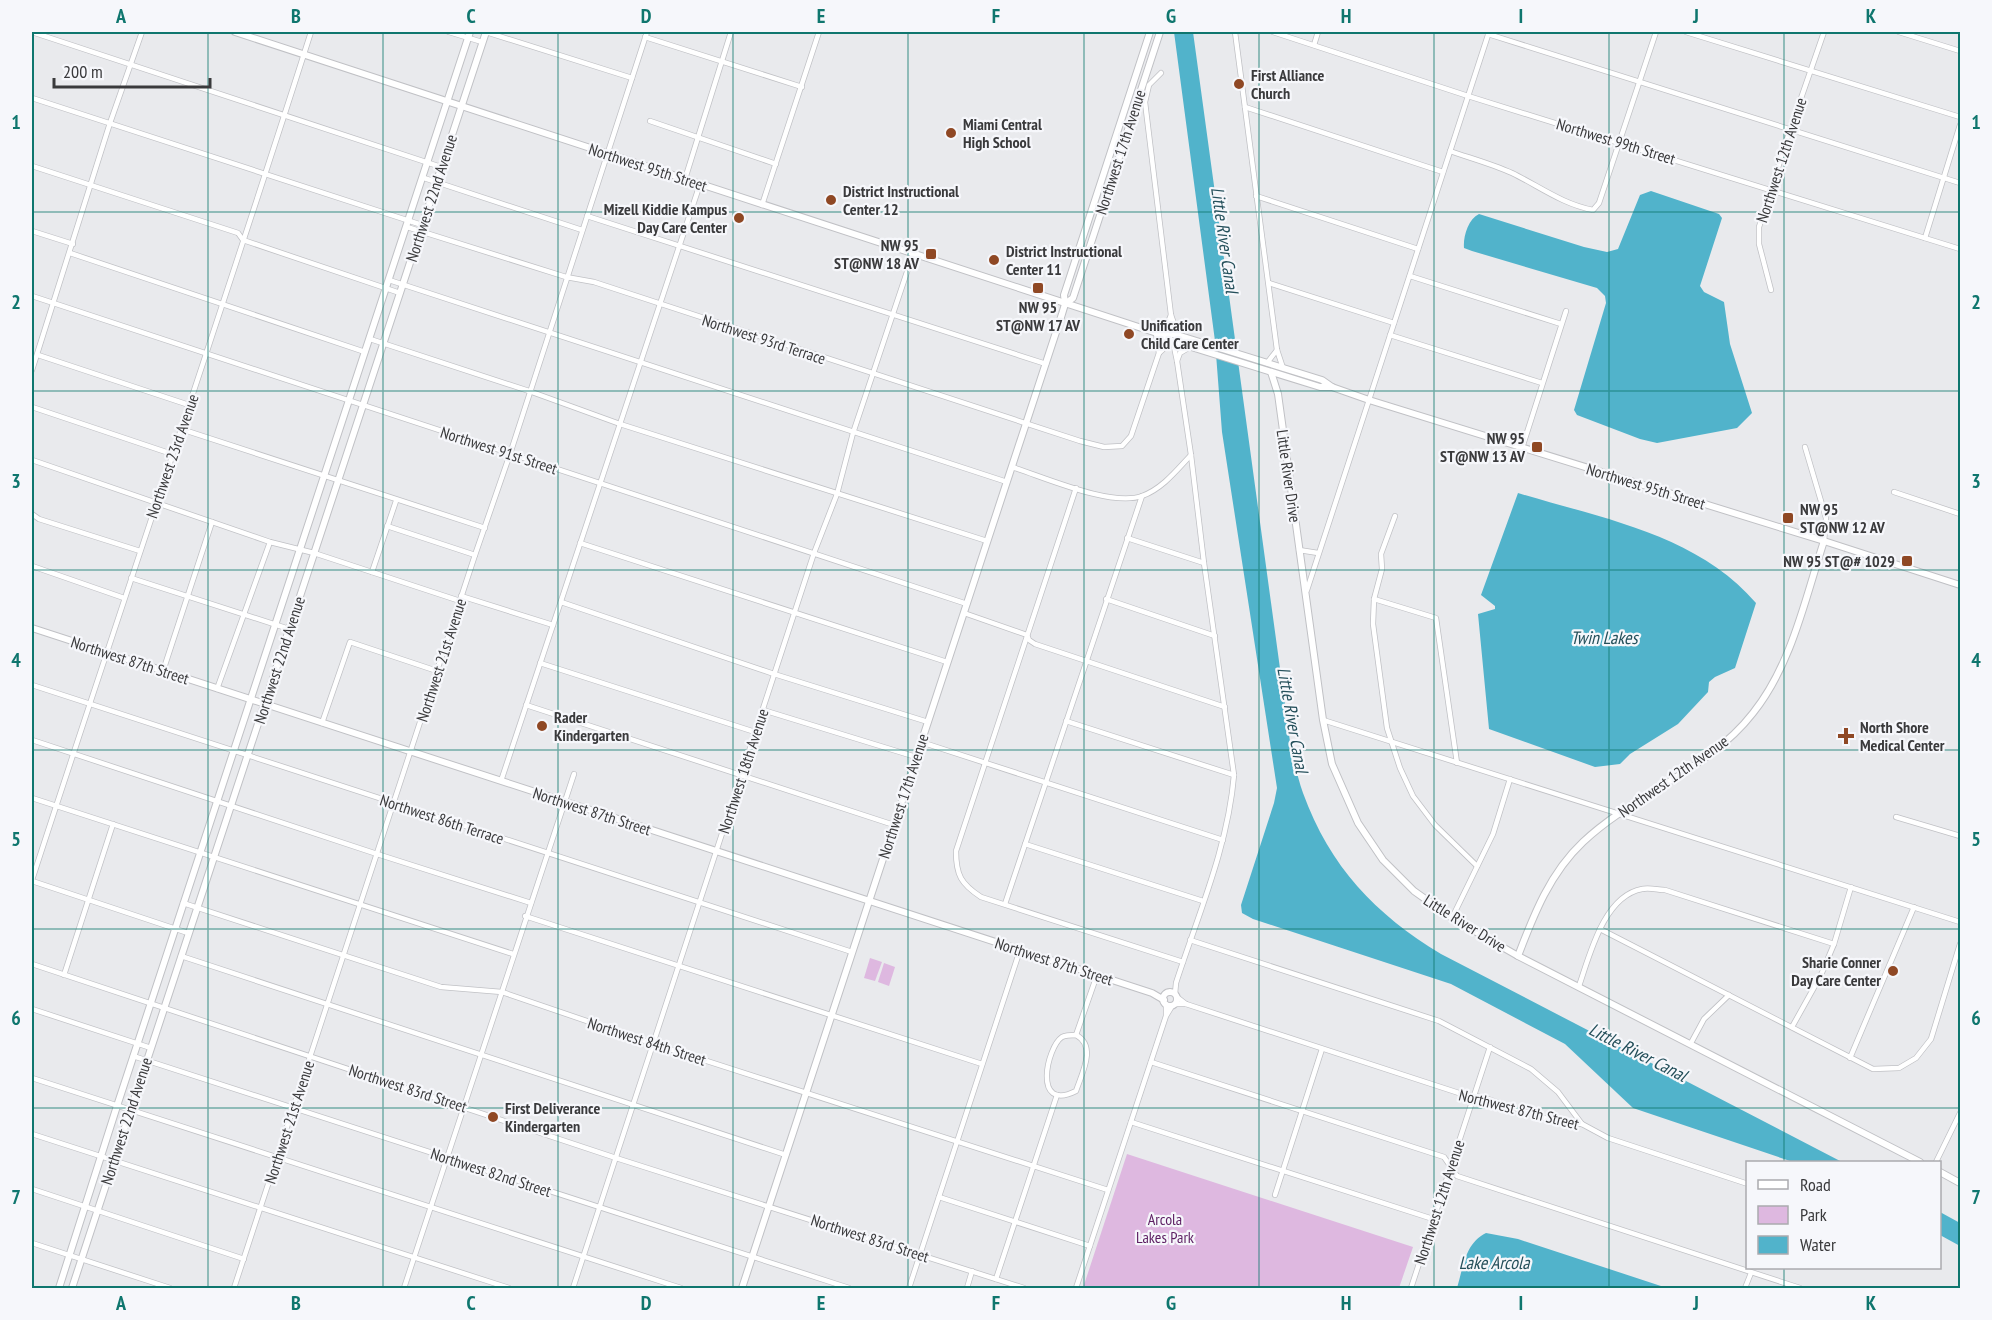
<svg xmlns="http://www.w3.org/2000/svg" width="1992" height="1320" font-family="'PT Sans Narrow',sans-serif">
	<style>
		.green { fill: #deb8e0 }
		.water { fill: #51b3cb }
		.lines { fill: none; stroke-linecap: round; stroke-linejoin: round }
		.street-casing { stroke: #c0c1c5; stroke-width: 6 }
		.secondary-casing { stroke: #c0c1c5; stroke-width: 8 }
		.street { stroke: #fff; stroke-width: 4.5 }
		.secondary { stroke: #fff; stroke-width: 6 }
		.grid { fill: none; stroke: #0f766e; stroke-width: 1.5; stroke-opacity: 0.55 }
		.poi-dot { fill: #8f4824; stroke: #f6f7fb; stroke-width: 2 }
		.labels { text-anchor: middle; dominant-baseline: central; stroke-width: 4.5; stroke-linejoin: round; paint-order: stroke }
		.poi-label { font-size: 16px; font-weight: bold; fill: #3a3a3c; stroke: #f6f7fb; text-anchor: start }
		.street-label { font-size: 16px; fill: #3a3a3c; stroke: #f6f7fb }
		.park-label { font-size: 16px; fill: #5d1f63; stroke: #f6f7fb }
		.water-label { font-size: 18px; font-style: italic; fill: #25505b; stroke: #f6f7fb }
		.neatline { fill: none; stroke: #0f766e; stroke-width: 2 }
		.grid-label { font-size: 20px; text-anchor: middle; font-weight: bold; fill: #0f766e }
	</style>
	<rect width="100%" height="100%" fill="#e9eaed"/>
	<!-- green -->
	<g class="green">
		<polygon points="870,958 882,962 875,981 864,978"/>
		<polygon points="884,963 895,967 889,986 878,982"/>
		<polygon points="1127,1154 1413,1247 1399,1288 1083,1288"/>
	</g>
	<!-- water -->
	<g class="water">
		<path d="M1174 32H1193L1291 749C1295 764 1298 779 1303 793 1330 867 1375 914 1441 954L1842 1162H1793L1633 1108 1565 1044 1451 984 1253 919 1242 913 1241 905 1274 803 1277 788 1222 432 1215 341Z"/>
		<path d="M1651 191 1719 214 1722 218 1700 286 1704 292 1724 302 1730 344 1752 413 1737 428 1657 443 1640 439 1577 415 1574 410 1606 303 1605 296 1597 288 1472 251 1464 248C1463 237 1468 219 1479 214L1584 247 1607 252 1618 249 1640 195Z"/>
		<path d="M1518 493C1600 518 1697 534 1756 603L1735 668 1715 677 1709 682 1708 692 1678 724 1630 754 1620 764 1595 767 1489 729 1478 614 1495 609V606L1481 595Z"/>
		<polygon points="1940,1212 1960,1223 1960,1246 1940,1235"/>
		<path d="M1486 1233 1518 1239 1667 1288H1457C1463 1268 1465 1243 1486 1233Z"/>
	</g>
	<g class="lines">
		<!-- street casing -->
		<g class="street-casing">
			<g id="street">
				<polyline points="32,32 441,167"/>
				<polyline points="449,32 482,42"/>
				<polyline points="486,32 632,78"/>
				<polyline points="1235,32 1277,350 1283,368"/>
				<polyline points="1273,32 1468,96 1960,249"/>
				<polyline points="1686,32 1960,117"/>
				<polyline points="1899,32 1960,51"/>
				<polyline points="1488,34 1960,183"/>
				<polyline points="645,37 802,87"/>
				<polyline points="1314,45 1318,32"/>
				<polyline points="1161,73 1149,85 1145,102 1171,315 1178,335"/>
				<polyline points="32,98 422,225"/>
				<polyline points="1245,107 1443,172"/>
				<polyline points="650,121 776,164"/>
				<path d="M1450 151C1470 158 1492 164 1512 173 1539 186 1562 204 1593 210L1599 203 1656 32"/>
				<polyline points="32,166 238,233 243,240 400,293"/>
				<polyline points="424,178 582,230"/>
				<polyline points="685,179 731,32"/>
				<polyline points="1256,196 1418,249"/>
				<polyline points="762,205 819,32"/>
				<polyline points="587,216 1046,364"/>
				<polyline points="407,227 566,277 594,282 1080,441 1104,447 1122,446 1131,436 1159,353 1156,333 1166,327 1171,315"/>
				<polyline points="32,231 73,244"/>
				<polyline points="1925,238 1960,125"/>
				<polyline points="70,253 365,352"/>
				<polyline points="1410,276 1561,324"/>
				<polyline points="389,280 1007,482"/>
				<polyline points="1269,283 1394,323"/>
				<polyline points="1771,290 1759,244 1759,227 1790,130 1824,32"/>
				<polyline points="32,296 967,604"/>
				<polyline points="1390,335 1542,383"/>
				<polyline points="370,339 529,391 620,424 987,541"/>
				<path d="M1173 342 1177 361 1191 455 1204 563 1234 775C1228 847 1198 915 1176 983L1175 994"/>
				<polyline points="1159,353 1172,341"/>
				<polyline points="38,355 189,405"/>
				<polyline points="1177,361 1180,353 1190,347"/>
				<polyline points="1267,363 1277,350"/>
				<polyline points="32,370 110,123 142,32"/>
				<polyline points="32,407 172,454"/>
				<polyline points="181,429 485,528"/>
				<polyline points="1805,447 1826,518 1824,541"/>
				<polyline points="1522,448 1566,311"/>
				<polyline points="32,460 270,542 314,553 460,601"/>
				<path d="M1012 467C1044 477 1111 507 1142 496 1162 489 1177 470 1191 455"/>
				<path d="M1076 488 956 851C956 875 961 884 981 897L1183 962"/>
				<polyline points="1894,492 1960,514"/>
				<polyline points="32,514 39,519 140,551"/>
				<polyline points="1395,516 1381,554 1382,569 1374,599 1373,624 1387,728 1400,768 1413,796 1435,825 1477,866"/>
				<polyline points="387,526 475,555"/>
				<polyline points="1127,538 1204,563"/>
				<polyline points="580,543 947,662"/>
				<polyline points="1299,550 1318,553"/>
				<polyline points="32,566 124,598"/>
				<polyline points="372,572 396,501"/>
				<polyline points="131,578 289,629"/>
				<polyline points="1307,590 1489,32"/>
				<polyline points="461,596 553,625"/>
				<polyline points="1106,599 1215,636"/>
				<polyline points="1374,599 1436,618 1457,763"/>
				<polyline points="561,602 774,674 928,722"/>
				<polyline points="964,613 1027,635 1029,640 1035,644 1225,707"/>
				<polyline points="540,663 755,732"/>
				<polyline points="163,671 212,522"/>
				<polyline points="32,685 852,952"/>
				<polyline points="217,689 270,542"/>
				<polyline points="526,705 894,825"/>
				<polyline points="763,710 916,757"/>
				<polyline points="1323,720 1960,922"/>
				<polyline points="1066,721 1234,775"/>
				<polyline points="322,723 350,642 437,671"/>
				<polyline points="32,740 377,854 531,903"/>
				<polyline points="921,742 1223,840"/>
				<polyline points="501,781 700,184"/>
				<polyline points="32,798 513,954"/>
				<polyline points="1896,817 1960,836"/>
				<polyline points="1025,844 1203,901"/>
				<path d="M32 880C124 597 221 315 311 32"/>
				<polyline points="32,881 188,933"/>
				<polyline points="183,903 441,987 502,992 654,1044 1108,1190"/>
				<polyline points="1005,904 1142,496"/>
				<polyline points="525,916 982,1064"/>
				<polyline points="1452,918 1493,834 1510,779"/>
				<polyline points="1600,929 1873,1069 1899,1068 1916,1058 1931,1039 1960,944"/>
				<polyline points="1190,940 1439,1021 1531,1069 1558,1092 1582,1124"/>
				<polyline points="181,956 786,1155"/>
				<polyline points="32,964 616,1158 1024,1288"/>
				<polyline points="64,975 113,824"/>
				<path d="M1579 986C1590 954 1604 896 1642 889 1649 887 1658 890 1665 890L1834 944"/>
				<polyline points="1177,997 1186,1004 1465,1095 1482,1097 1553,1121 1582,1124 1608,1138 1748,1184"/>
				<polyline points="1166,1004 1166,1015"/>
				<polyline points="1175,1004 1186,1004"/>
				<polyline points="32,1009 151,1048"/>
				<polyline points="1792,1027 1821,975 1834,944 1851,887"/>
				<path d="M1076 1035C1097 1046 1082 1073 1076 1091 1032 1113 1047 1047 1062 1037 1066 1035 1071 1035 1076 1035Z"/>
				<polyline points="1076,1035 1097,975"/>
				<polyline points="1691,1043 1704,1019 1729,995"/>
				<polyline points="133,1056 849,1288"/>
				<polyline points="1850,1058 1914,907"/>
				<polyline points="1151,1062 1444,1157 1457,1176 1800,1288"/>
				<polyline points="32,1078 681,1288"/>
				<polyline points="1131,1122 1433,1219"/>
				<polyline points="32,1134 509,1288"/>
				<polyline points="1936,1162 1960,1113"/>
				<polyline points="32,1189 244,1259"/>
				<polyline points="1275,1195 1322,1049"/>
				<polyline points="939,1197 1090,1246"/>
				<polyline points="32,1243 170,1288"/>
				<polyline points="996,1279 1057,1095"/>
				<polyline points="234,1288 475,555 510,454 647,32"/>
				<polyline points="404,1288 574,774"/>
				<polyline points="573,1288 814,553 837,494 853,433 913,254"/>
				<polyline points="909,1288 1020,950"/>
				<polyline points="967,1288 972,1271"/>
				<polyline points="1076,1288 1166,1016 1172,1006"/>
				<polyline points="1411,1288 1490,1047"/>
				<polyline points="1745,1288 1751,1273"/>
			</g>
		</g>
		<!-- secondary casing -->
		<g class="secondary-casing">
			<g id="secondary">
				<polyline points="235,32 1163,335 1172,341 1320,387 1332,387"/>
				<polyline points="1065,304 1073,298 1160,32"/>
				<polyline points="1164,335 1174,334 1322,380 1332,387 1369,400 1824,541 1960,585"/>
				<polyline points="1271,372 1278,394 1323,720 1332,764 1358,823 1383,860 1414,891 1452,918 1518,956 1920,1162"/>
				<polyline points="32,628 1152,993 1164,1000"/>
				<path d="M1518 956C1534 914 1550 873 1583 842 1635 793 1709 770 1753 713 1792 664 1805 599 1824 541"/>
				<circle cx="1170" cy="999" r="7"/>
				<polyline points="1940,1172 1960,1183"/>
				<polyline points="59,1288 117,1106 470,32"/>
				<polyline points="72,1288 486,32"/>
				<polyline points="742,1288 1062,314 1065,304 1064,295 1150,32"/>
			</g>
		</g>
		<!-- street -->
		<use href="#street" class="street"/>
		<!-- secondary -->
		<use href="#secondary" class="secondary"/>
	</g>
	<!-- grid -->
	<path class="grid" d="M208 32V1288M383 32V1288M558 32V1288M733 32V1288M908 32V1288M1084 32V1288M1259 32V1288M1434 32V1288M1609 32V1288M1784 32V1162M32 212H1960M32 391H1960M32 570H1960M32 750H1960M32 929H1960M32 1108H1960M1784 1268V1288"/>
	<!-- markers -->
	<g class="poi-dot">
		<circle cx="1239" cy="84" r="6"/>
		<circle cx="951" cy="133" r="6"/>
		<circle cx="831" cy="200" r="6"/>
		<circle cx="739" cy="218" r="6"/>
		<rect x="925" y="248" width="12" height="12" rx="3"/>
		<circle cx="994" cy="260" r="6"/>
		<rect x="1032" y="282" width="12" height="12" rx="3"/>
		<circle cx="1129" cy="334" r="6"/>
		<rect x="1531" y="441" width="12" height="12" rx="3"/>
		<rect x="1782" y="512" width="12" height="12" rx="3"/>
		<rect x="1901" y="555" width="12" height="12" rx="3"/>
		<circle cx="542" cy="726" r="6"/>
		<path d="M1843 727h6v6h6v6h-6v6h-6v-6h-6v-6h6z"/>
		<circle cx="1893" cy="971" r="6"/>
		<circle cx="493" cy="1117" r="6"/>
	</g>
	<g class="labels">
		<!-- poi labels -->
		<g class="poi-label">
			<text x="1251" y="75">First Alliance<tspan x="1251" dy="18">Church</tspan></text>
			<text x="963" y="124">Miami Central<tspan x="963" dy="18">High School</tspan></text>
			<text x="843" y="191">District Instructional<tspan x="843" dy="18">Center 12</tspan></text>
			<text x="727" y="209" text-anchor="end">Mizell Kiddie Kampus<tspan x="727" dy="18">Day Care Center</tspan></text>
			<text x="919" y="245" text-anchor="end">NW 95<tspan x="919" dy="18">ST@NW 18 AV</tspan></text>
			<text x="1006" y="251">District Instructional<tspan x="1006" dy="18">Center 11</tspan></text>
			<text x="1038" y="307" text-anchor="middle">NW 95<tspan x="1038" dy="18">ST@NW 17 AV</tspan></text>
			<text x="1141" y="325">Unification<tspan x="1141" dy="18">Child Care Center</tspan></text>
			<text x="1525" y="438" text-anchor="end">NW 95<tspan x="1525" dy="18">ST@NW 13 AV</tspan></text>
			<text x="1800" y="509">NW 95<tspan x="1800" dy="18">ST@NW 12 AV</tspan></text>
			<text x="1895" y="561" text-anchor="end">NW 95 ST@# 1029</text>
			<text x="554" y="717">Rader<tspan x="554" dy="18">Kindergarten</tspan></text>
			<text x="1860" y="727">North Shore<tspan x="1860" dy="18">Medical Center</tspan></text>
			<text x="1881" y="962" text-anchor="end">Sharie Conner<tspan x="1881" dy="18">Day Care Center</tspan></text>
			<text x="505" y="1108">First Deliverance<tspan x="505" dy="18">Kindergarten</tspan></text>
		</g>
		<!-- street labels -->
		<g class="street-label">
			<text transform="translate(1616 141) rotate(17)">Northwest 99th Street</text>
			<text transform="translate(1120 152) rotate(-72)">Northwest 17th Avenue</text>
			<text transform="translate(1781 160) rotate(-72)">Northwest 12th Avenue</text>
			<text transform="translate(648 167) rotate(18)">Northwest 95th Street</text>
			<text transform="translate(431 198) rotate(-72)">Northwest 22nd Avenue</text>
			<text transform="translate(764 339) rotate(18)">Northwest 93rd Terrace</text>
			<text transform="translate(499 450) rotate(18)">Northwest 91st Street</text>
			<text transform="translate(172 456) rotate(-71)">Northwest 23rd Avenue</text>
			<text transform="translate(1289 476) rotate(82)">Little River Drive</text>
			<text transform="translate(1646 486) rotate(17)">Northwest 95th Street</text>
			<text transform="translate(130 660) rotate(18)">Northwest 87th Street</text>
			<text transform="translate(279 660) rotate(-72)">Northwest 22nd Avenue</text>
			<text transform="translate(441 660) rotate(-72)">Northwest 21st Avenue</text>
			<text transform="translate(743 771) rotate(-72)">Northwest 18th Avenue</text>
			<text transform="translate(1673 776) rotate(-35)">Northwest 12th Avenue</text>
			<text transform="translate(903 796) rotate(-72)">Northwest 17th Avenue</text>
			<text transform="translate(592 811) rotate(18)">Northwest 87th Street</text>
			<text transform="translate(442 819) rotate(18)">Northwest 86th Terrace</text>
			<text transform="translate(1465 923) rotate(32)">Little River Drive</text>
			<text transform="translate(1054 961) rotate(18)">Northwest 87th Street</text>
			<text transform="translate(647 1041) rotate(18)">Northwest 84th Street</text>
			<text transform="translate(408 1088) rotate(18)">Northwest 83rd Street</text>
			<text transform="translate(1519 1109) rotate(14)">Northwest 87th Street</text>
			<text transform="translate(126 1121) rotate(-72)">Northwest 22nd Avenue</text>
			<text transform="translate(289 1122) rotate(-72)">Northwest 21st Avenue</text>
			<text transform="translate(491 1172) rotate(18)">Northwest 82nd Street</text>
			<text transform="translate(1439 1202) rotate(-72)">Northwest 12th Avenue</text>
			<text transform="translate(870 1238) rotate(18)">Northwest 83rd Street</text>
		</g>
		<!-- park labels -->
		<g class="park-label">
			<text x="1165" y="1219">Arcola<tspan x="1165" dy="18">Lakes Park</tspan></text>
		</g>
		<!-- water labels -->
		<g class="water-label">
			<text transform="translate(1225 240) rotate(82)">Little River Canal</text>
			<text x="1604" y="637">Twin Lakes</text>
			<text transform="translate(1293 720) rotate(80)">Little River Canal</text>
			<text transform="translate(1638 1052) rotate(27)">Little River Canal</text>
			<text x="1494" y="1262">Lake Arcola</text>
		</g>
	</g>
	<!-- border -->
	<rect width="1992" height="1320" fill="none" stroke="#f6f7fb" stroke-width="66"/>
	<!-- legend -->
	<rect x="1746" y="1161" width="195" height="108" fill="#f6f7fb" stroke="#ababaf" stroke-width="1.5"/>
	<rect x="1758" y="1180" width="30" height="9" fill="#ffffff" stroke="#ababaf" stroke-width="1.5"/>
	<text x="1800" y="1191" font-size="18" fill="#3a3a3c">Road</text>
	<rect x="1758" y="1206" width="30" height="18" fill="#deb8e0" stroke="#ababaf" stroke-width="1.5"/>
	<text x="1800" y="1221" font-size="18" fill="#3a3a3c">Park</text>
	<rect x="1758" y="1236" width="30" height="18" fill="#51b3cb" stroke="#ababaf" stroke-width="1.5"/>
	<text x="1800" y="1251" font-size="18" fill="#3a3a3c">Water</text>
	<!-- scale -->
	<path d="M54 78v9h156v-9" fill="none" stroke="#3a3a3c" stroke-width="3"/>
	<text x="63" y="78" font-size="18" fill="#3a3a3c" stroke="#f6f7fb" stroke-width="4.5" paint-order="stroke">200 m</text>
	<rect x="33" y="33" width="1926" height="1254" class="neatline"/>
	<g class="grid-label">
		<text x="121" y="23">A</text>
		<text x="296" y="23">B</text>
		<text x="471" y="23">C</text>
		<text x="646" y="23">D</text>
		<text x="821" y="23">E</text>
		<text x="996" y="23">F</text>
		<text x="1171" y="23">G</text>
		<text x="1346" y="23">H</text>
		<text x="1521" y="23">I</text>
		<text x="1696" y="23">J</text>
		<text x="1871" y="23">K</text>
		<text x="16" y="129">1</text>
		<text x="1976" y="129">1</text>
		<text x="16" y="309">2</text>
		<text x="1976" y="309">2</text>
		<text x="16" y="488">3</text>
		<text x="1976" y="488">3</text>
		<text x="16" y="667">4</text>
		<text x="1976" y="667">4</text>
		<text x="16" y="846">5</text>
		<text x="1976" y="846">5</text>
		<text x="16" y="1025">6</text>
		<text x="1976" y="1025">6</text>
		<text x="16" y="1204">7</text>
		<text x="1976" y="1204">7</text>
		<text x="121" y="1310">A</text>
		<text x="296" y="1310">B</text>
		<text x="471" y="1310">C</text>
		<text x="646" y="1310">D</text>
		<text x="821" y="1310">E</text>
		<text x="996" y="1310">F</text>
		<text x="1171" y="1310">G</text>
		<text x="1346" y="1310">H</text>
		<text x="1521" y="1310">I</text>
		<text x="1696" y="1310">J</text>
		<text x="1871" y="1310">K</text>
	</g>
</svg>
